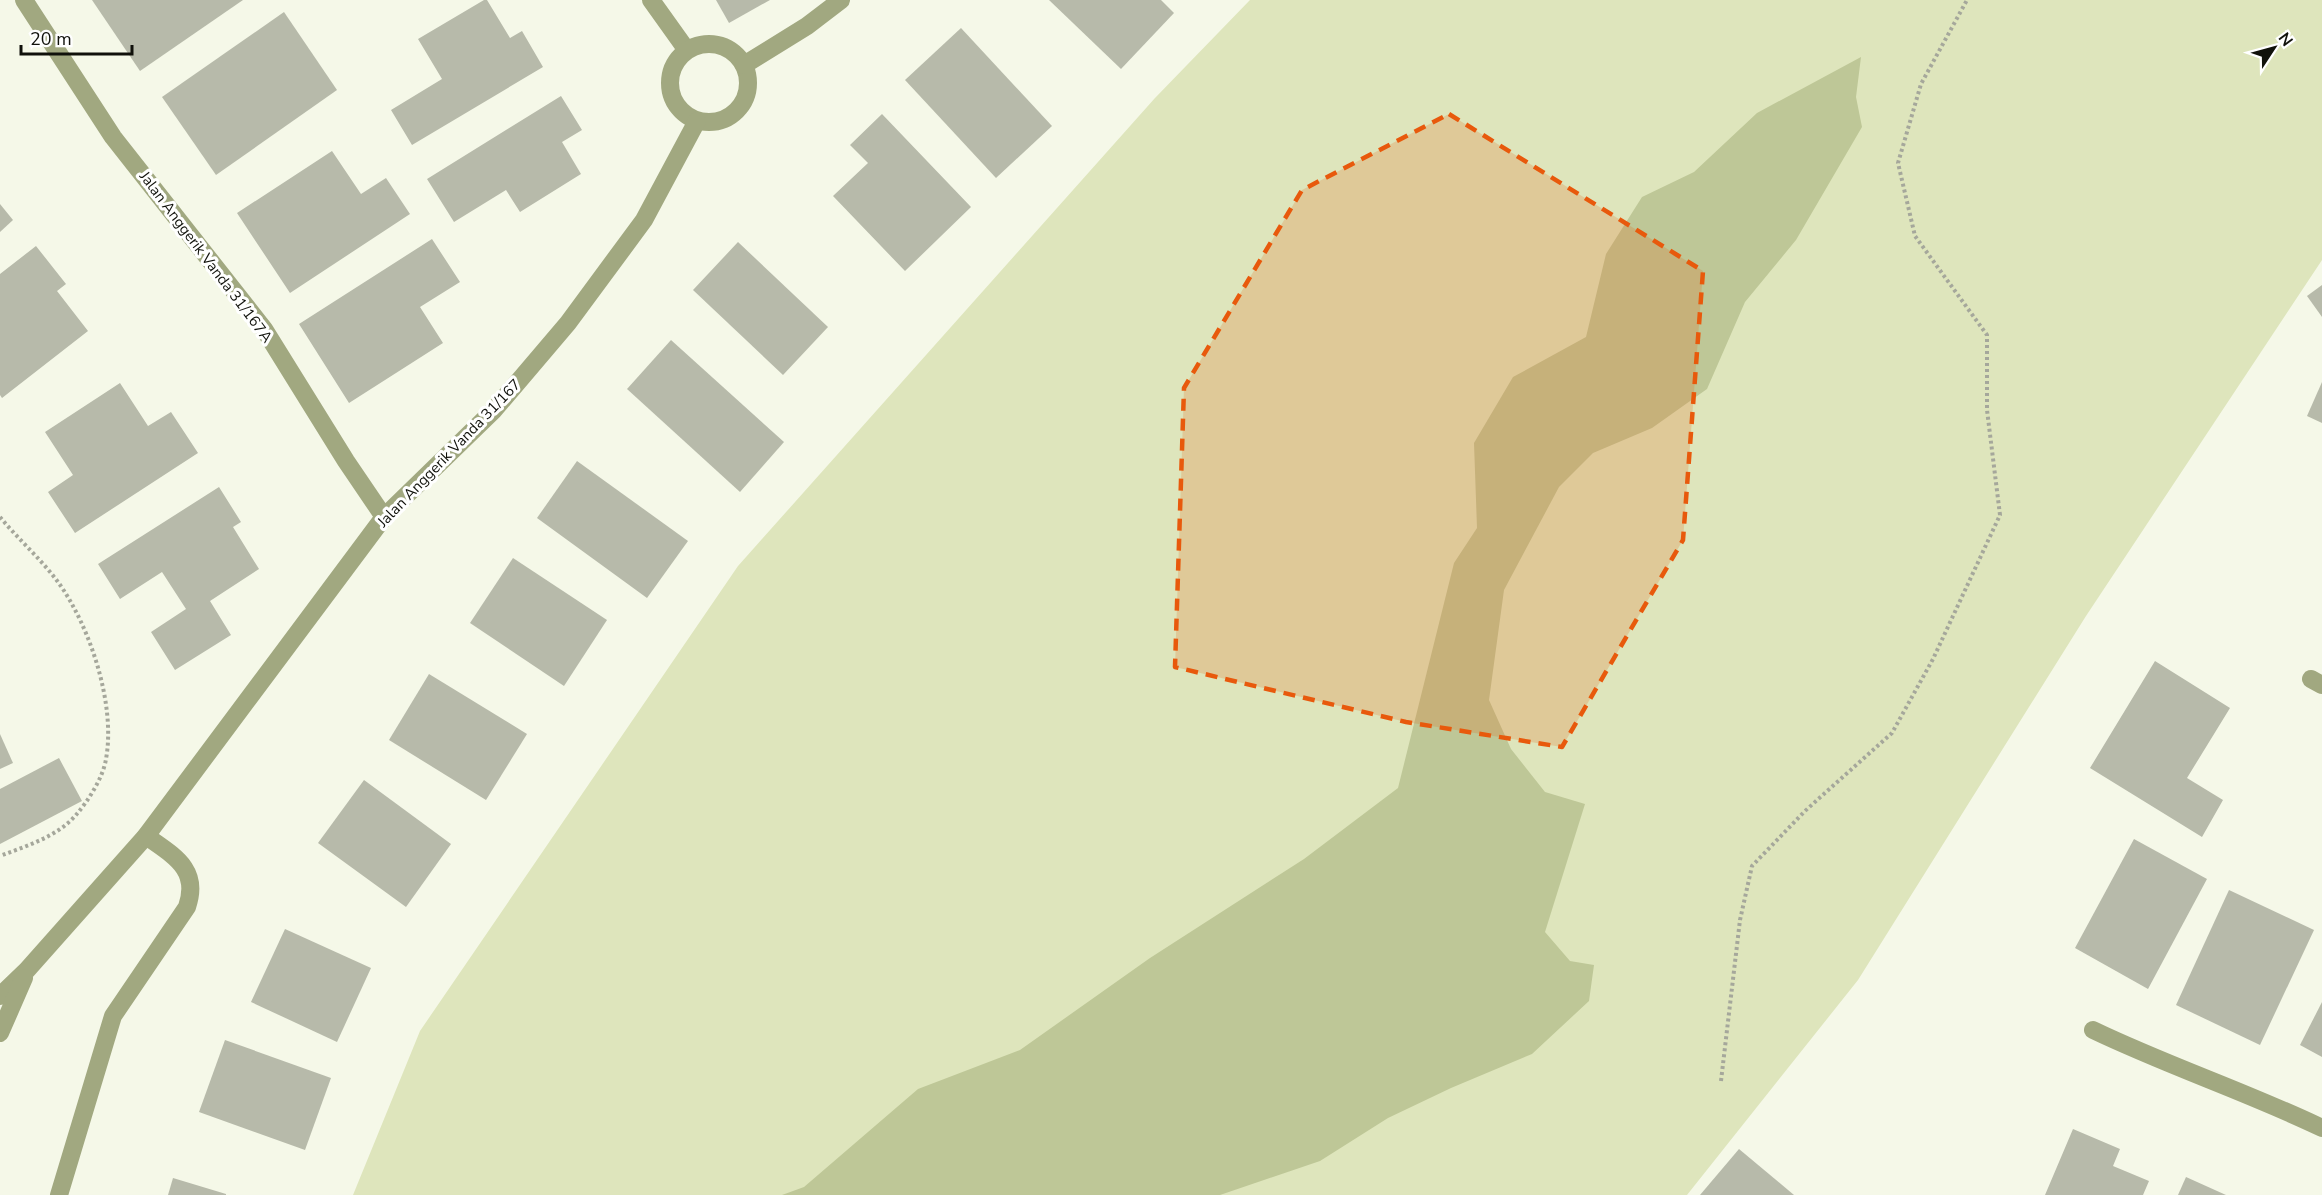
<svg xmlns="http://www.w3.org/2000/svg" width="2322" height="1195" font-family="'Nunito Sans',sans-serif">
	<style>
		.green { fill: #dee5bc }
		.water { fill: #bec797 }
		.building { fill: #b7baaa }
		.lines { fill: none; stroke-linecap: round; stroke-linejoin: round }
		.path { stroke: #a5a79b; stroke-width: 4; stroke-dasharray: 3 3; stroke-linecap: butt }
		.minor { stroke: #a1a880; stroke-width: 18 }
		.marked { fill: #e8590c; fill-opacity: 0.2; stroke: #e8590c; stroke-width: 4.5; stroke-dasharray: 12 8; stroke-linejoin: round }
		.labels { text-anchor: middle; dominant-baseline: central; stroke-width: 6; stroke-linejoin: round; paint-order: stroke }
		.street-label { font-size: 15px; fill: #10110b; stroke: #fff }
	</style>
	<rect width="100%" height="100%" fill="#f5f8e8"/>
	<!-- green -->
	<polygon class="green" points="1250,0 2322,0 2322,260 2086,616 1858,980 1687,1195 353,1195 420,1031 738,566 1155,98"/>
	<!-- water -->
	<polygon class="water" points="1861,57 1856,97 1862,127 1796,240 1745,302 1707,389 1652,428 1593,453 1559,487 1504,590 1489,700 1511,749 1545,792 1585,804 1545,932 1570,961 1594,965 1589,1001 1532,1054 1451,1088 1388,1118 1320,1161 1220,1195 782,1195 804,1187 918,1089 1020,1050 1150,958 1304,859 1398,788 1454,563 1477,528 1474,443 1513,377 1586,337 1606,254 1642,197 1694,172 1757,113"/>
	<!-- building -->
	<g class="building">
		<polygon points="92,0 243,0 140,71"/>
		<polygon points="484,0 487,0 510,38 522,31 543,67 412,145 391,110 442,79 418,39"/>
		<polygon points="716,0 770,0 729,23"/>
		<polygon points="1049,0 1161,0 1174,13 1121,69"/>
		<polygon points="284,12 337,90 216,175 162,97"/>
		<polygon points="961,28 1052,126 996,178 905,80"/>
		<polygon points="561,96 582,130 562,142 581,174 520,212 506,190 454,222 427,179"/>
		<polygon points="882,114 971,207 905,271 833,196 868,163 850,145"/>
		<polygon points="332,151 361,194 386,178 410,214 290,293 237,213"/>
		<polygon points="0,204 13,220 0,232"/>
		<polygon points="432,239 460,282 420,307 443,343 349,403 299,324"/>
		<polygon points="738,242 828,327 783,375 693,290"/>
		<polygon points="36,246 66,284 57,291 88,331 2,398 0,395 0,274"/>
		<polygon points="2322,285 2322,317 2307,296"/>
		<polygon points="671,340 784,442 740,492 627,389"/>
		<polygon points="2322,382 2322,423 2307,416"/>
		<polygon points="120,383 148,426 171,412 198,453 75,533 48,492 73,475 45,432"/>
		<polygon points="577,461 688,541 647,598 537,518"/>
		<polygon points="219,487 241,522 233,527 259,569 210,601 231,635 175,670 151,632 186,609 162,572 120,599 98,564"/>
		<polygon points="513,558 607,620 564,686 470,623"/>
		<polygon points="2155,661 2230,708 2187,778 2223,800 2202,837 2090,768"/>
		<polygon points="429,674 527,734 486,800 389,740"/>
		<polygon points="0,734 13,763 0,769"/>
		<polygon points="59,758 82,801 0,844 0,789"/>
		<polygon points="364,780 451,844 406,907 318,843"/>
		<polygon points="2134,839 2207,879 2148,989 2075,948"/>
		<polygon points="2229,890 2314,930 2260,1045 2176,1005"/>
		<polygon points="285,929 371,968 337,1042 251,1002"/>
		<polygon points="2322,1002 2322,1057 2300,1045"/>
		<polygon points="225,1040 331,1078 305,1150 199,1112"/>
		<polygon points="2073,1129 2120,1149 2113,1166 2149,1181 2143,1195 2045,1195"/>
		<polygon points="1739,1149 1794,1195 1700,1195"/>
		<polygon points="2186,1177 2226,1195 2178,1195"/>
		<polygon points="173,1178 226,1194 226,1195 168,1195"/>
	</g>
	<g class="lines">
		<!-- path -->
		<g class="path">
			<path d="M0 517C18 539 41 559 58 582 90 626 116 705 106 759 103 778 88 801 76 815 57 837 26 846 0 856"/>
			<polyline points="1721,1081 1740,920 1752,866 1805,811 1892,733 1933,659 2000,515 1987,410 1987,335 1915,236 1898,163 1921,84 1967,0"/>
		</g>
		<!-- minor -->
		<g class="minor">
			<polyline points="24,0 113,137 264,329 346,461 384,517"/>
			<polyline points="651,0 686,49"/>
			<circle cx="709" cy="83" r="39"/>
			<polyline points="744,65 807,26 841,0"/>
			<polyline points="2311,679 2322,685"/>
			<polyline points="0,996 27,970 146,836 384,517 494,410 568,323 644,220 697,121"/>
			<path d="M2093 1030C2168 1066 2247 1092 2322 1128"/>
			<polyline points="0,1033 24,978"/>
			<path d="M59 1195 113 1016 187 907C200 869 174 856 146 836"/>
		</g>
	</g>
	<!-- marked area -->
	<path class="marked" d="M1449 114 1703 271 1683 540 1562 747 1406 722 1175 667 1184 388 1302 190Z"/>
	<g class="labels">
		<!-- street labels -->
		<g class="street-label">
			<text transform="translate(206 257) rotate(53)">Jalan Anggerik Vanda 31/167A</text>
			<text transform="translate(449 453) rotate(-46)">Jalan Anggerik Vanda 31/167</text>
		</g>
	</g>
	<!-- north arrow -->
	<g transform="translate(2274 48) rotate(54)" stroke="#ffffff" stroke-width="4.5" paint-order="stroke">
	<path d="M0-4.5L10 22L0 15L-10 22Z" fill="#10110b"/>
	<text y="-9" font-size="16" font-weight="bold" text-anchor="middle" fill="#10110b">N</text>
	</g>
	<!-- scale -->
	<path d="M21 45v9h111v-9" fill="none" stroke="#10110b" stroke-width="3"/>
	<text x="30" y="45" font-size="18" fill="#10110b" stroke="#ffffff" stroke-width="4.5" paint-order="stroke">20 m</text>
</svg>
